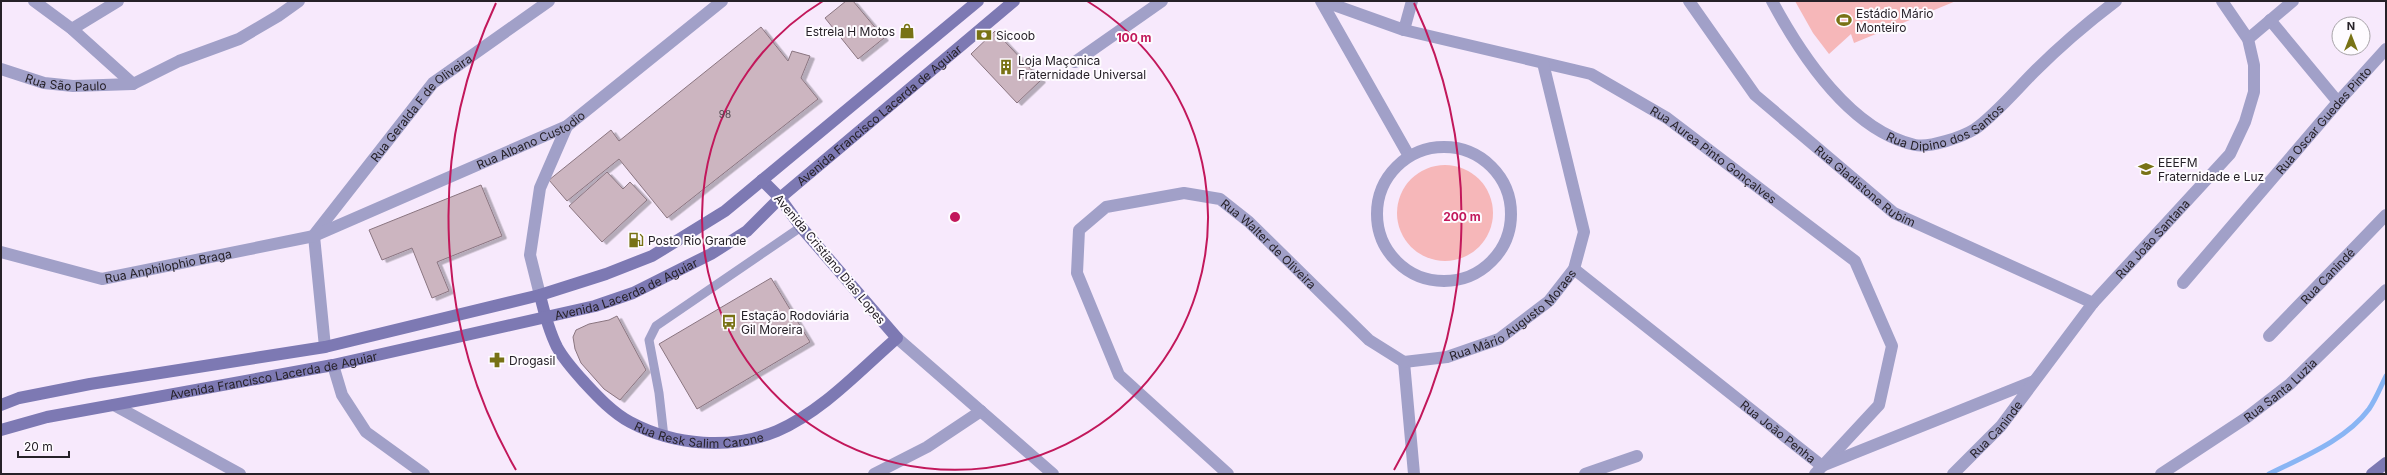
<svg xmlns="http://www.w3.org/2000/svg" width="2387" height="475" font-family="Inter,sans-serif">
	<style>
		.green { fill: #f6b7b9 }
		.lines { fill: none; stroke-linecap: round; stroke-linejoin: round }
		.stream { stroke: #89b5f4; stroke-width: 5 }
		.building { fill: #ccb5c0; stroke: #8a7580; filter: url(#shadow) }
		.lane { stroke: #a1a0c8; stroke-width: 9 }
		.street { stroke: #a1a0c8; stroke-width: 12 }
		.secondary { stroke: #7d79b3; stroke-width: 12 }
		.ring { fill: none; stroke: #c2185b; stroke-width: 2 }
		.labels { text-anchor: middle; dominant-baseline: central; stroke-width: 4; stroke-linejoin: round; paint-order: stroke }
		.number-label { font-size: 10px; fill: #50464e }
		.poi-label { font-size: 12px; fill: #262128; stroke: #fefbff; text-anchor: start }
		.street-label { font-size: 12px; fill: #262128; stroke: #fefbff }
		.centre { fill: #c2185b; stroke: #fefbff; stroke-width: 2 }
		.ring-label { font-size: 12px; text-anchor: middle; font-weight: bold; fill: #c2185b; stroke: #fefbff; stroke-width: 4; stroke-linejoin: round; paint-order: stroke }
	</style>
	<defs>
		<filter id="shadow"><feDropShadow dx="4.5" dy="2.5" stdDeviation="0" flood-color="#0004"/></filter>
	</defs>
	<rect width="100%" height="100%" fill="#f7e9fc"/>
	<!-- green -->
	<g class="green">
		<polygon points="1795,1 1956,1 1854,43 1851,34 1829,54 1813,33"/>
		<circle cx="1445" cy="213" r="48"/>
	</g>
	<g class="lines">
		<!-- stream -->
		<path class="stream" d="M2269 474C2303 457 2346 440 2369 409 2376 399 2381 386 2386 376"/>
	</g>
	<!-- building -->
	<g class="building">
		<polygon points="846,1 853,1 884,38 858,59 825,18"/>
		<polygon points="761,27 788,61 792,51 810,56 801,78 818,99 667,218 619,159 567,201 549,180 611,130 619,141"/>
		<polygon points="995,31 1041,80 1017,103 971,54"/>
		<polygon points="607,172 623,189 630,182 647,200 602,242 569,206"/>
		<polygon points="481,185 502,236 437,262 449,291 432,298 412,248 382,260 369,230"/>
		<polygon points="771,278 810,342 697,409 659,344"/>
		<polygon points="617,316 646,370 620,400 604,389 581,363 575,349 573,337 576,330 589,324 609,320"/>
	</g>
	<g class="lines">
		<!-- lane -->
		<polyline class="lane" points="664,437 659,393 649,340 656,326 801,227"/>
		<!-- street -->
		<g class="street">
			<polyline points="34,1 72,29 133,84"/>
			<polyline points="1321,1 1409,156"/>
			<path id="s1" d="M1323 1 1404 30 1591 74 1667 118 1855 261 1892 346 1879 405 1815 474"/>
			<path id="s2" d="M1689 1 1755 95 1894 213 2093 303"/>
			<path id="s3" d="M1772 1C1801 55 1851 131 1915 145 1930 148 1962 137 1975 129 1994 116 2017 89 2034 72 2060 46 2087 23 2116 1"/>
			<polyline points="2270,20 2338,102"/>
			<polyline points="72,29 118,1"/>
			<polyline points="1404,30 1412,1"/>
			<polyline points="2248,39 2293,1"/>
			<polyline points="1075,62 1162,1"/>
			<path id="s4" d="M1 69 44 83 73 86 133 84 179 61 239 39 278 16 299 1"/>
			<circle cx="1444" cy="214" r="67"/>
			<path id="s5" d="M314 235 433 83 549 1"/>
			<polyline points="314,236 325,347"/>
			<path id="s6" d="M1 252 102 279 314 236 567 126 722 1"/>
			<path id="s7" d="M1574 269 1822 466 2034 381"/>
			<path id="s8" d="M2183 283 2338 102 2386 49"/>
			<polyline points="540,295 530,255 540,188 567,126"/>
			<path id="s9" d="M2269 336 2386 215"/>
			<polyline points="897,338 1053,474"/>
			<path id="s10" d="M1404 362 1447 357 1499 339 1549 301 1574 269 1584 232 1543 63"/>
			<polyline points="1404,362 1414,474"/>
			<polyline points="333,365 342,395 366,432 424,474"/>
			<polyline points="114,405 240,474"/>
			<polyline points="874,474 927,447 981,411"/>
			<path id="s11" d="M1228 474 1119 375 1077 273 1079 230 1106 207 1184 193 1220 199 1249 222 1369 340 1404 362"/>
			<polyline points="1585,474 1637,456"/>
			<path id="s12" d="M1953 474 2001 426 2093 303 2230 154 2245 122 2254 92V65L2248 39 2222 1"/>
			<path id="s13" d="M2161 474 2246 418 2290 384 2386 290"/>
		</g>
		<!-- secondary -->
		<g class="secondary">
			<path id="s14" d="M540 295C544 312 549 331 557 347 564 360 575 372 585 383 598 397 613 413 630 422 675 446 731 450 777 431 823 411 860 370 897 338L801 227 780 198 762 180"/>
			<polyline points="1,405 19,398 90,384 325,347 540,295 606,274 652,256 725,211 978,1"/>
			<path id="s15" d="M1 430 47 417 333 365 595 306 633 293 711 254 747 231 780 198 1014 1"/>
			<polyline points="2372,474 2386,463"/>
		</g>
	</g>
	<!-- distance rings -->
	<g class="ring">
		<path d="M1087 1A253 253 0 1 1 823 1"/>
		<path d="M516 470A507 507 0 0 1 496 3M1414 3A507 507 0 0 1 1394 470"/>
	</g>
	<!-- icons -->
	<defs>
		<g id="stadium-bare" transform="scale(1.2)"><path d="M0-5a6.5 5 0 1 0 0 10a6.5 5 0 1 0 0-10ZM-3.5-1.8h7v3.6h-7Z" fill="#787215" stroke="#fefbff" stroke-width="2.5" paint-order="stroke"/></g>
		<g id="shop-bare" transform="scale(1.2)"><path d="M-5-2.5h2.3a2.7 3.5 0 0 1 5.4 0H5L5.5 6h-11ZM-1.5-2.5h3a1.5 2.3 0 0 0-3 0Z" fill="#787215" stroke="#fefbff" stroke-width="2.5" paint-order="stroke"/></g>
		<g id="bank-bare" transform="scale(1.2)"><path d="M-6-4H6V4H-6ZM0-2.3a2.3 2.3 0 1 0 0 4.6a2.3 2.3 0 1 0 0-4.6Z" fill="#787215" stroke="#fefbff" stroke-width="2.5" paint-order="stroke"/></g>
		<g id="building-bare" transform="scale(1.2)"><path d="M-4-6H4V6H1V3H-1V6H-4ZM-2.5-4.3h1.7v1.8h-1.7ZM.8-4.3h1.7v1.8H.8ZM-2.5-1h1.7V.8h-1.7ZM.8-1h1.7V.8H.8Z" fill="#787215" stroke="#fefbff" stroke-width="2.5" paint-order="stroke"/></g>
		<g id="school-bare" transform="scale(1.2)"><path d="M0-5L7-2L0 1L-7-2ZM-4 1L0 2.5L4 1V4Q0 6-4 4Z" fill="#787215" stroke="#fefbff" stroke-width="2.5" paint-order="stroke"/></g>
		<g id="fuel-bare" transform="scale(1.2)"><path d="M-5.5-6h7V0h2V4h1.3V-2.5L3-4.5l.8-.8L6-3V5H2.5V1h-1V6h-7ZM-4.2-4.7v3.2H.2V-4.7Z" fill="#787215" stroke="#fefbff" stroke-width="2.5" paint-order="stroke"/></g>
		<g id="bus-bare" transform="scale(1.2)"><path d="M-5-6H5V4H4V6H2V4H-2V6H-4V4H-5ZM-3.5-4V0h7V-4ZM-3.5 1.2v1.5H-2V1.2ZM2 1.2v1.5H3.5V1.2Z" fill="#787215" stroke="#fefbff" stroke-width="2.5" paint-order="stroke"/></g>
		<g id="pharmacy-bare" transform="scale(1.2)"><path d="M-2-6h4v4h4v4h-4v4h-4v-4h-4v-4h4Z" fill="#787215" stroke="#fefbff" stroke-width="2.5" paint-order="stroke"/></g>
	</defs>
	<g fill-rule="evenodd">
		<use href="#stadium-bare" x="1844" y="20"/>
		<use href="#shop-bare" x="907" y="31"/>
		<use href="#bank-bare" x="984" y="35"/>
		<use href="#building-bare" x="1006" y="67"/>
		<use href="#school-bare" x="2146" y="169"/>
		<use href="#fuel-bare" x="636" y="240"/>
		<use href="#bus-bare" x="729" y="322"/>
		<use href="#pharmacy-bare" x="497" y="360"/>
	</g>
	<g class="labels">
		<!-- number labels -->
		<g class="number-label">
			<text x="725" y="114">98</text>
		</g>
		<!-- poi labels -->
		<g class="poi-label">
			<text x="1856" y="13">Estádio Mário<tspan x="1856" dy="14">Monteiro</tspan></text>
			<text x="895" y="31" text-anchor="end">Estrela H Motos</text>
			<text x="996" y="35">Sicoob</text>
			<text x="1018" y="60">Loja Maçonica<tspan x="1018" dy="14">Fraternidade Universal</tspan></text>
			<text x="2158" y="162">EEEFM<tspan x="2158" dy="14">Fraternidade e Luz</tspan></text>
			<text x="648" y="240">Posto Rio Grande</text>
			<text x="741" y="315">Estação Rodoviária<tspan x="741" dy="14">Gil Moreira</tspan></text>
			<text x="509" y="360">Drogasil</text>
		</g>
		<!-- street labels -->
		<g class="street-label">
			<text stroke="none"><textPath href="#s4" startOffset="67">Rua São Paulo</textPath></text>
			<text stroke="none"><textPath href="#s5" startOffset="167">Rua Geralda F de Oliveira</textPath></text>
			<text stroke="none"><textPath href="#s15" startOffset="953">Avenida Francisco Lacerda de Aguiar</textPath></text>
			<text stroke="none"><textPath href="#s3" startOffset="243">Rua Dipino dos Santos</textPath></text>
			<text stroke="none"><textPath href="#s8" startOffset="215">Rua Oscar Guedes Pinto</textPath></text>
			<text stroke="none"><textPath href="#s6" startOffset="558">Rua Albano Custodio</textPath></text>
			<text stroke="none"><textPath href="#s1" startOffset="425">Rua Aurea Pinto Gonçalves</textPath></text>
			<text stroke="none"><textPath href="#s2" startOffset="258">Rua Gladistone Rubim</textPath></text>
			<text stroke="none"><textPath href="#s12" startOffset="309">Rua João Santana</textPath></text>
			<text stroke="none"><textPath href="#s11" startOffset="518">Rua Walter de Oliveira</textPath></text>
			<text transform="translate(830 259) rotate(50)">Avenida Cristiano Dias Lopes</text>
			<text stroke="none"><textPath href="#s6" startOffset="172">Rua Anphilophio Braga</textPath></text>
			<text stroke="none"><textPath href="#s9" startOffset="84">Rua Canindé</textPath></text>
			<text stroke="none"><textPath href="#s15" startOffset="642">Avenida Lacerda de Aguiar</textPath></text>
			<text stroke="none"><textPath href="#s10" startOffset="123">Rua Mário Augusto Moraes</textPath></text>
			<text stroke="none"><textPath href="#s15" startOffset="278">Avenida Francisco Lacerda de Aguiar</textPath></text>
			<text stroke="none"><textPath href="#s13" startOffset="146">Rua Santa Luzia</textPath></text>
			<text stroke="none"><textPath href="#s14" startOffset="232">Rua Resk Salim Carone</textPath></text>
			<text stroke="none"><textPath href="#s12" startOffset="62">Rua Caninde</textPath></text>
			<text stroke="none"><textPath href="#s7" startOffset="261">Rua João Penha</textPath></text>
		</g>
	</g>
	<circle cx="955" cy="217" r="6" class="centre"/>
	<g class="ring-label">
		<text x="1134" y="42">100 m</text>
		<text x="1462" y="221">200 m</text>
	</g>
	<!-- border -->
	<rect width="2387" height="475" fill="none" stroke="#262128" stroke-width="4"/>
	<!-- north arrow -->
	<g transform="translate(2351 36)"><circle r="19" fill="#fefbff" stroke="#a8a4a9"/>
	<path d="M0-3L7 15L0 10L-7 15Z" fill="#787215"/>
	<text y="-6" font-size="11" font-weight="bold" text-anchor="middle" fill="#262128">N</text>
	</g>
	<!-- scale -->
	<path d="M18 451v6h51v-6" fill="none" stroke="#262128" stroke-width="2"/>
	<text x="24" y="451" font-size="12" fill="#262128" stroke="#fefbff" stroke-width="3" paint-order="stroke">20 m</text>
</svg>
